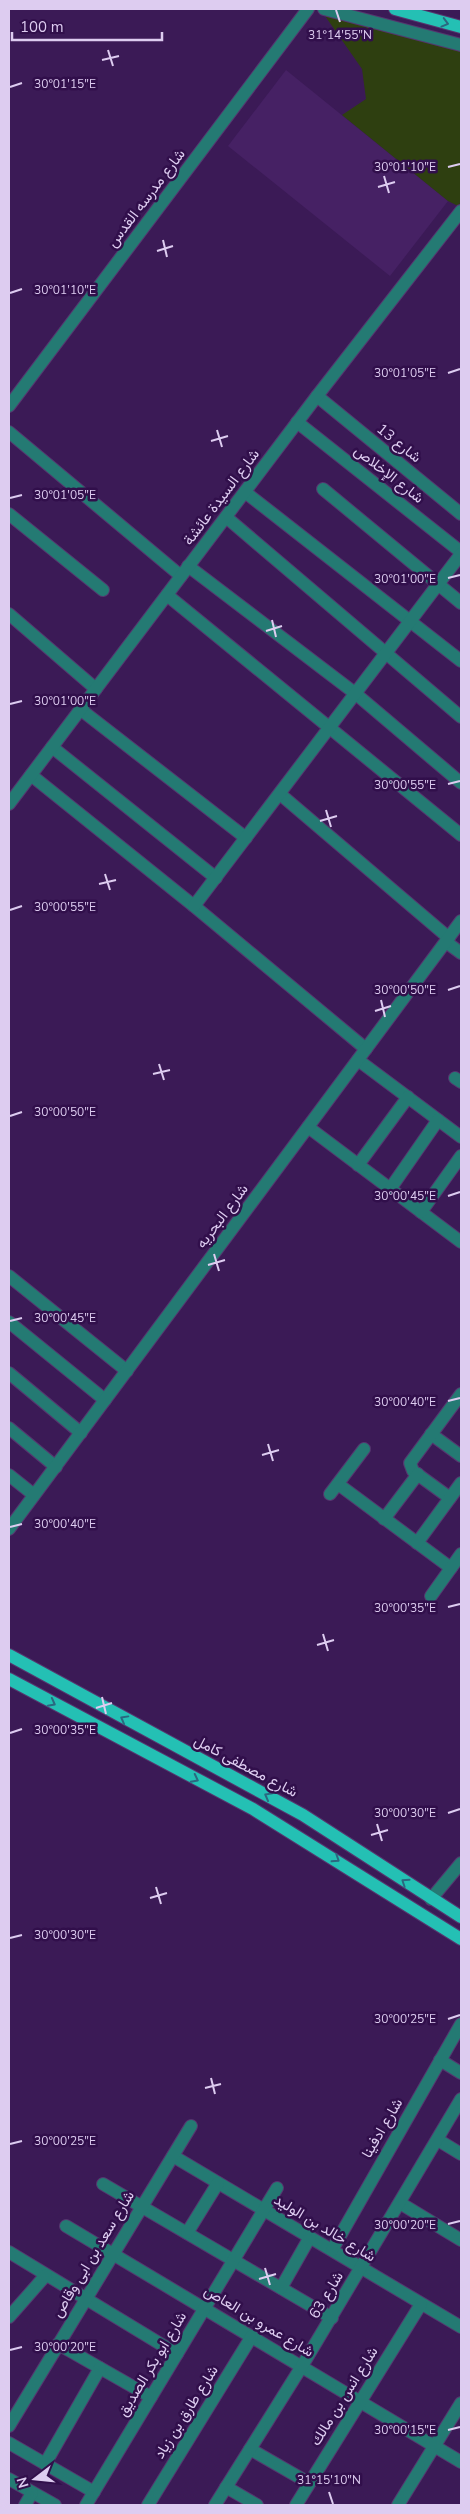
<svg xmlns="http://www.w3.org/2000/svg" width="470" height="2514" font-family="'Nunito Sans',Vazirmatn,sans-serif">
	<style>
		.built { fill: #462164 }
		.green { fill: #2e3f10 }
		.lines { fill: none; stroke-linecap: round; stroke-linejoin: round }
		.minor-casing { stroke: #55366f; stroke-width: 14 }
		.major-casing { stroke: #55366f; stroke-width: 14 }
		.minor { stroke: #247a73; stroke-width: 12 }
		.major { stroke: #24c0b4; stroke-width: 12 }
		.oneway { stroke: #2a6880 }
		.ticks { fill: none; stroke: #ddccf0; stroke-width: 2 }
		.labels { text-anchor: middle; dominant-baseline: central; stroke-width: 5; stroke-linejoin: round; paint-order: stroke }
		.street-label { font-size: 15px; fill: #ddccf0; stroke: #310f4b }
		.ticks-label { font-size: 12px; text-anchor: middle; fill: #ddccf0; stroke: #310f4b; stroke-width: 5; stroke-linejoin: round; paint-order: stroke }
	</style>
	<rect width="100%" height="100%" fill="#3b1a56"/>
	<!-- built -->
	<polygon class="built" points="286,70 448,201 390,276 228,146"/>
	<!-- green -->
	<polygon class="green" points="323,13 440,46 461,49 461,202 458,206 448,201 342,115 366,99 362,69"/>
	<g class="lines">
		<!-- minor casing -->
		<g class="minor-casing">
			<g id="minor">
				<polyline points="324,9 461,45"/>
				<polyline points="317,396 461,514"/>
				<polyline points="9,406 308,9"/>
				<polyline points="297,422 461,552"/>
				<polyline points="9,432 181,576"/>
				<polyline points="323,489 461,603"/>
				<polyline points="245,492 461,661"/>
				<polyline points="9,514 103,590"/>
				<polyline points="226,517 461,717"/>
				<polyline points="188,566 356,694 461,783"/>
				<polyline points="167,595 461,835"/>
				<polyline points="9,614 96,689"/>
				<polyline points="80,709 246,838"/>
				<polyline points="52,747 216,878"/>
				<polyline points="31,775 194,906 366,1049"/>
				<polyline points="280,794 449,938"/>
				<polyline points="9,804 317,396 461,211"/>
				<polyline points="194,906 461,554"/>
				<polyline points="446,942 461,953"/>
				<polyline points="358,1060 461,1137"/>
				<polyline points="455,1078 461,1082"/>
				<polyline points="308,1127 461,1242"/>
				<polyline points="358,1165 408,1097"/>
				<polyline points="390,1189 438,1120"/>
				<polyline points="421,1212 461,1156"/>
				<polyline points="9,1276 127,1371"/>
				<polyline points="9,1322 105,1400"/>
				<polyline points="9,1373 81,1433"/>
				<polyline points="9,1428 56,1467"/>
				<polyline points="431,1434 461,1456"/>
				<polyline points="9,1475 34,1495"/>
				<polyline points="338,1484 451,1568"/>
				<polyline points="330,1494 364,1449"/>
				<polyline points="450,1498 413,1471 410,1463 461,1394"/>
				<polyline points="384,1519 418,1474"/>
				<polyline points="9,1529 461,921"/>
				<polyline points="417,1543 461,1483"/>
				<polyline points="431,1596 461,1554"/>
				<polyline points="431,1899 461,1863"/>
				<polyline points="440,2060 461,2073"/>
				<polyline points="438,2140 461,2154"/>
				<polyline points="173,2156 461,2327"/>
				<polyline points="103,2184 332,2318"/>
				<polyline points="400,2203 461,2240"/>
				<polyline points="66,2226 461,2462"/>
				<polyline points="187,2233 218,2183"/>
				<polyline points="332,2250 461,2024"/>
				<polyline points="9,2252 177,2354"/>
				<polyline points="281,2288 310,2237"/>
				<polyline points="9,2317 46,2275"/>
				<polyline points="58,2344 151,2397"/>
				<polyline points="9,2426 191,2126"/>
				<polyline points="9,2443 94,2492"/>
				<polyline points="250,2449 309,2483"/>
				<polyline points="45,2464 100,2368"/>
				<polyline points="9,2479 55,2505"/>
				<polyline points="226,2487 257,2505"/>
				<polyline points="25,2505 32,2493"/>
				<polyline points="86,2505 277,2188"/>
				<polyline points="148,2505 252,2336"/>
				<polyline points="215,2505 302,2366 461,2099"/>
				<polyline points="296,2505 421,2304"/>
				<polyline points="398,2505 461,2403"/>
			</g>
		</g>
		<!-- major casing -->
		<g class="major-casing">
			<g id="major">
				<polyline points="395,9 461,27"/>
				<polyline points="9,1655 303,1815 461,1917"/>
				<polyline points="9,1679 253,1809 461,1939"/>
			</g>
		</g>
		<!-- minor -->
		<use href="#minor" class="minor"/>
		<!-- major -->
		<use href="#major" class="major"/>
	</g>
	<!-- one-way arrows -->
	<defs><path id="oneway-chevron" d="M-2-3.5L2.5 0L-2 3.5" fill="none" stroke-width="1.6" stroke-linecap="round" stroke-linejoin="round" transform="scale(1.25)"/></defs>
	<g class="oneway">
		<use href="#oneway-chevron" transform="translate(445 23) rotate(15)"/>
		<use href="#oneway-chevron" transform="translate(52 1703) rotate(28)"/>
		<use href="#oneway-chevron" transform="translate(124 1719) rotate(-151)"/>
		<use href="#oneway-chevron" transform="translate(195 1779) rotate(27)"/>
		<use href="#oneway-chevron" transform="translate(268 1796) rotate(-151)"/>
		<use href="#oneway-chevron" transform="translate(336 1859) rotate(33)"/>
		<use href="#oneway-chevron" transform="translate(405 1882) rotate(-146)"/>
	</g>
	<!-- ticks -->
	<path class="ticks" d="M336 10 340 22M108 50 113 66M102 60 119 56M10 87 22 83M448 167 460 164M384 176 389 193M378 187 395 182M163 240 167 257M157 251 173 246M10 293 22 289M448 373 460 369M217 430 222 447M211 441 228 436M10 498 22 495M448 578 460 575M272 620 276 637M266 631 282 626M10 704 22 701M448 784 460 781M326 810 331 827M320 821 337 816M105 874 110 890M99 884 116 880M10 910 22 906M448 990 460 986M381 1000 385 1017M375 1011 391 1006M159 1064 164 1080M153 1074 170 1070M10 1116 22 1112M448 1196 460 1192M214 1254 219 1271M208 1265 225 1260M10 1321 22 1318M448 1401 460 1398M268 1444 273 1461M262 1455 279 1450M10 1527 22 1524M448 1607 460 1604M323 1634 328 1651M317 1645 334 1640M102 1697 106 1714M96 1708 112 1703M10 1733 22 1729M448 1813 460 1809M377 1824 382 1841M371 1835 388 1830M156 1887 161 1904M150 1898 167 1893M10 1938 22 1935M448 2019 460 2015M211 2078 215 2094M205 2088 221 2084M10 2144 22 2141M448 2224 460 2221M265 2268 270 2285M259 2279 276 2274M10 2350 22 2347M448 2430 460 2427M329 2492 333 2504"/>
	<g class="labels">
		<!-- street labels -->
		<g class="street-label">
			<text transform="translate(146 198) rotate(-53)">شارع مدرسه القدس</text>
			<text transform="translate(399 443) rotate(39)">شارع 13</text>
			<text transform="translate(389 474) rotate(38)">شارع الإخلاص</text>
			<text transform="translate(221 497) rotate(-53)">شارع السيدة عائشة</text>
			<text transform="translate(222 1216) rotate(-53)">شارع البحريه</text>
			<text transform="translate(246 1766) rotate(28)">شارع مصطفى كامل</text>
			<text transform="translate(382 2128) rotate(-60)">شارع ادفينا</text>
			<text transform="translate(325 2228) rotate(31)">شارع خالد بن الوليد</text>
			<text transform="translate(93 2254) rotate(-59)">شارع سعد بن ابى وقاص</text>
			<text transform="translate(326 2295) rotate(-59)">شارع 63</text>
			<text transform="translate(259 2321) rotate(31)">شارع عمرو بن العاص</text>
			<text transform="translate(152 2364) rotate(-59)">شارع ابو بكر الصديق</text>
			<text transform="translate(344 2396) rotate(-58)">شارع انس بن مالك</text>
			<text transform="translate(186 2412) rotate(-58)">شارع طارق بن زياد</text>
		</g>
	</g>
	<g class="ticks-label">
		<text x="340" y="39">31°14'55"N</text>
		<text x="65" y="88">30°01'15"E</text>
		<text x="405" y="171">30°01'10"E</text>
		<text x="65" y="294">30°01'10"E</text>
		<text x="405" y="377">30°01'05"E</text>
		<text x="65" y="499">30°01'05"E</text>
		<text x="405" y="583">30°01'00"E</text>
		<text x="65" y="705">30°01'00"E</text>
		<text x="405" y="789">30°00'55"E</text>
		<text x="65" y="911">30°00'55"E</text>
		<text x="405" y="994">30°00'50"E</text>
		<text x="65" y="1116">30°00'50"E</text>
		<text x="405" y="1200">30°00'45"E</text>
		<text x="65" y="1322">30°00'45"E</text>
		<text x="405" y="1406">30°00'40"E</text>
		<text x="65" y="1528">30°00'40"E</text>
		<text x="405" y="1612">30°00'35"E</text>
		<text x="65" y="1734">30°00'35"E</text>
		<text x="405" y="1817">30°00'30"E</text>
		<text x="65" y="1939">30°00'30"E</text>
		<text x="405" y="2023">30°00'25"E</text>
		<text x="65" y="2145">30°00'25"E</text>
		<text x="405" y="2229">30°00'20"E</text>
		<text x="65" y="2351">30°00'20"E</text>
		<text x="405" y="2434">30°00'15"E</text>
		<text x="329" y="2484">31°15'10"N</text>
	</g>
	<!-- border -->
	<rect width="470" height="2514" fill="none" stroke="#ddccf0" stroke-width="20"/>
	<!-- north arrow -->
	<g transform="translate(35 2479) rotate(254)" stroke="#310f4b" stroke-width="4" paint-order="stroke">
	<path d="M0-4L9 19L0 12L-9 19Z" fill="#ddccf0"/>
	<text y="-8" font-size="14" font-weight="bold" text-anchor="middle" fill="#ddccf0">N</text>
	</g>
	<!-- scale -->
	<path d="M12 32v8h150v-8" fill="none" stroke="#ddccf0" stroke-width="2.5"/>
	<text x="20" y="32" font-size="15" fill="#ddccf0" stroke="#310f4b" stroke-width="4" paint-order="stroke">100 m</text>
</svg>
